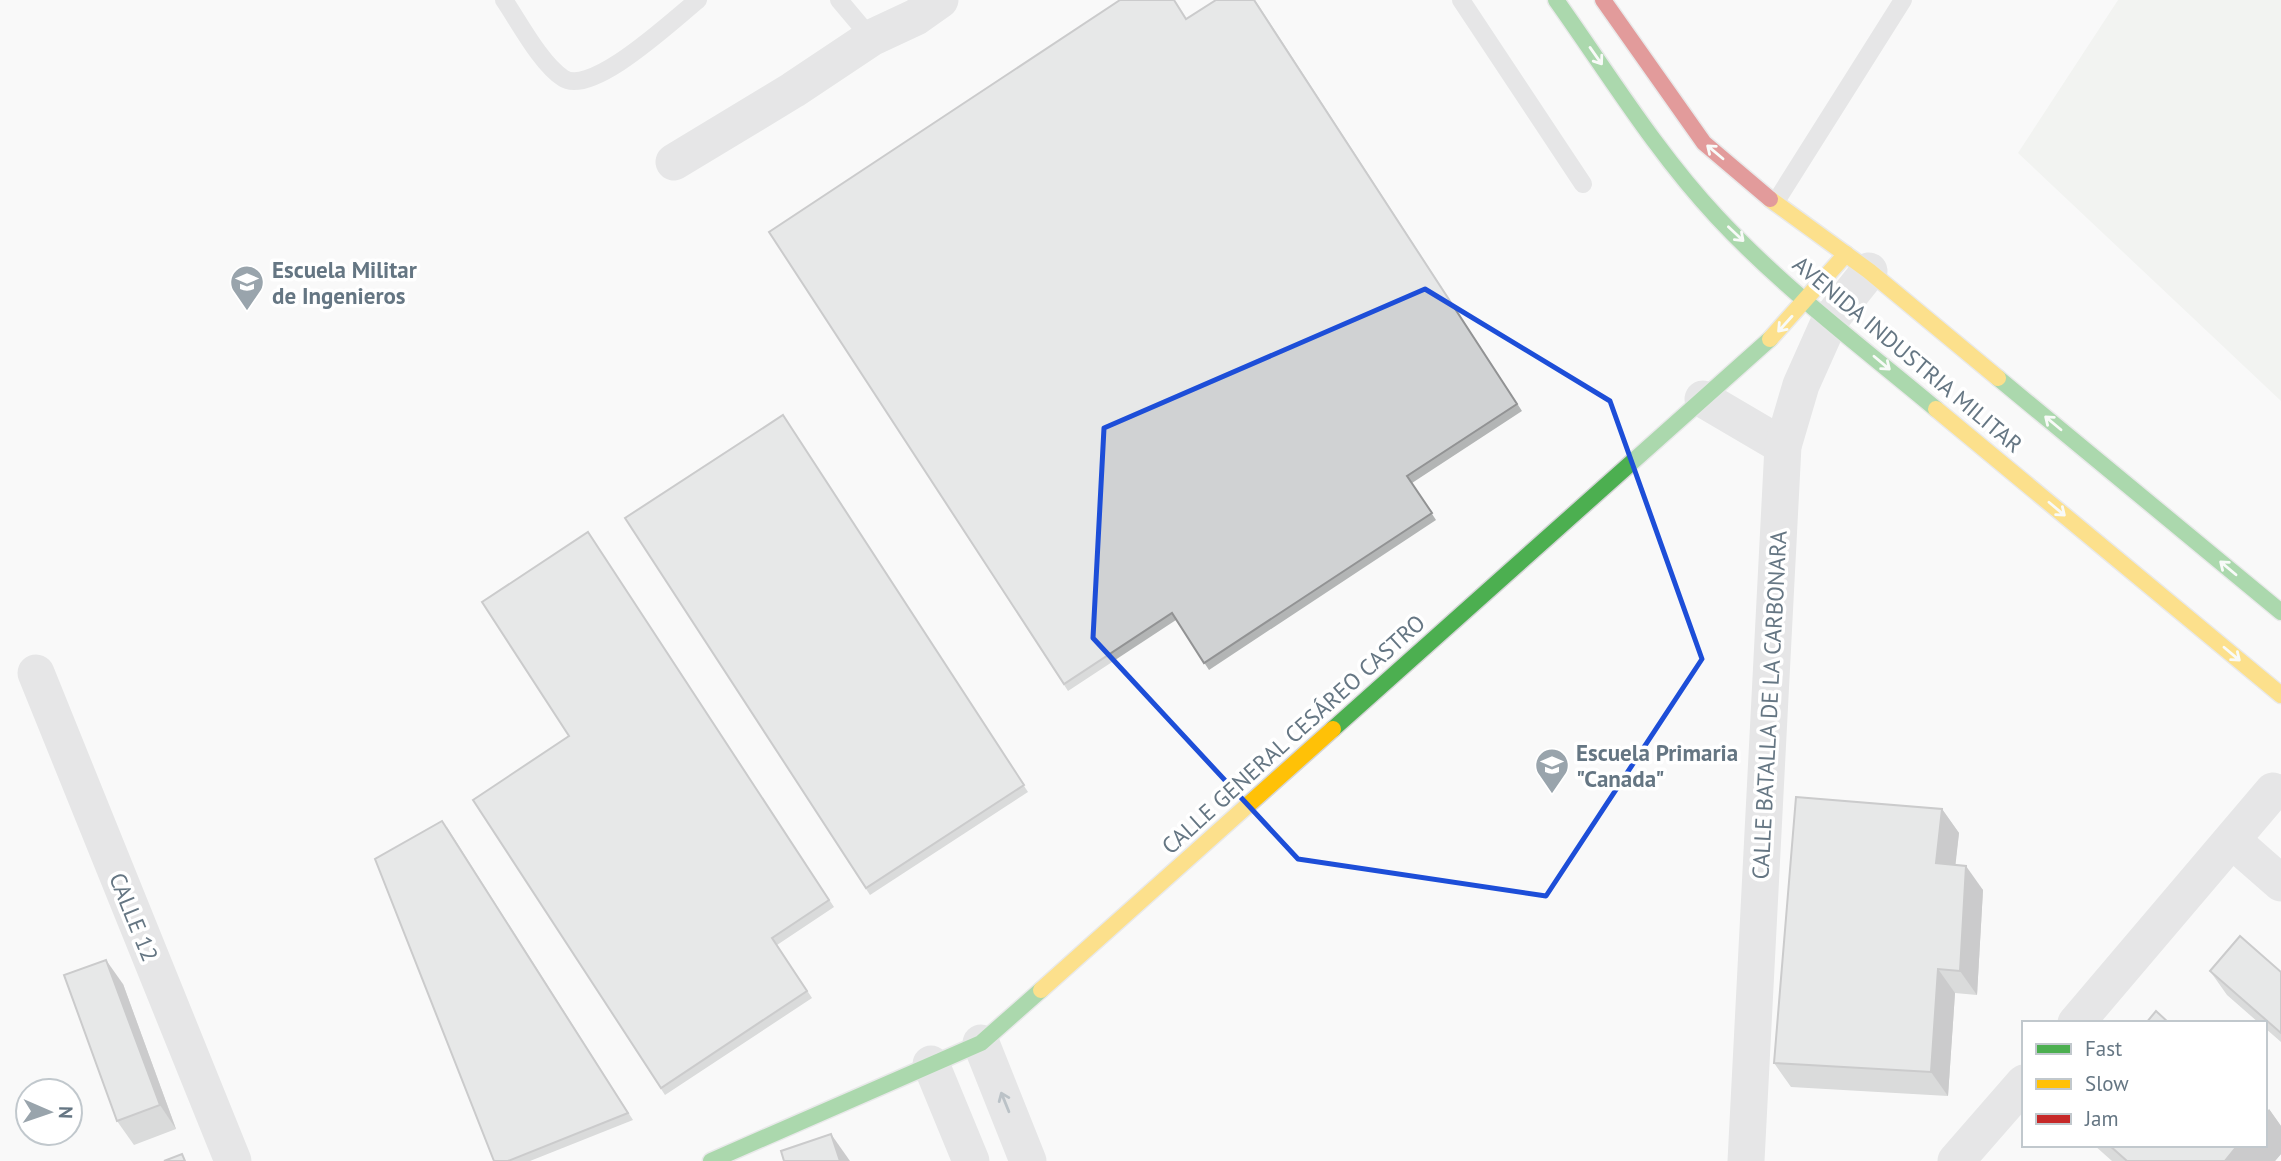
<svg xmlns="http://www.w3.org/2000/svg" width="2281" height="1161" font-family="'PT Sans',sans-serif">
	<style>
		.green { fill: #e8ebe6 }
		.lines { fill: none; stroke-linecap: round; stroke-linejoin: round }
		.fast-casing { stroke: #d5d6d7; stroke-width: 19 }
		.slow-casing { stroke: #d5d6d7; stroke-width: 19 }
		.jam-casing { stroke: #d5d6d7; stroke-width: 19 }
		.lane { stroke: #cecfd0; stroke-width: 18 }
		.street { stroke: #cecfd0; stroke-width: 37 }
		.fast { stroke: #4caf50; stroke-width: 16 }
		.slow { stroke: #ffc107; stroke-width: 16 }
		.jam { stroke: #c62828; stroke-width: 16 }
		.wall { fill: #b3b5b5 }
		.shaded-wall { fill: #929394 }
		.building { fill: #d0d2d3; stroke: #929394; stroke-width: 2 }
		.oneway { stroke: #f6fbf6 }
		.oneway2 { stroke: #707f8b }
		.marked { fill: none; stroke: #1d4ed8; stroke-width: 5; stroke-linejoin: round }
		.labels { text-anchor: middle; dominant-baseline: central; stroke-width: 7; stroke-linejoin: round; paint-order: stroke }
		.poi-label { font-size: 23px; font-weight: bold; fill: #657683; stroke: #fff; text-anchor: start }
		.street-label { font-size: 23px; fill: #657683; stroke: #fff }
	</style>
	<rect width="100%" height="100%" fill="#f9f9f9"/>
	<!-- green -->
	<polygon class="green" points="2118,0 2281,0 2281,401 2018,153"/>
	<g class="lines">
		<!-- fast casing -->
		<g class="fast-casing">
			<g id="fast">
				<path d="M1556 0C1608 73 1656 152 1717 217 1783 288 1862 347 1936 409"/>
				<polyline points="1998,378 2281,612"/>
				<polyline points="1333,729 1770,339"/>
				<polyline points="711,1161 981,1043 1041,990"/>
			</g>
		</g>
		<!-- slow casing -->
		<g class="slow-casing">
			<g id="slow">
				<polyline points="1770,199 1869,271 1998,378"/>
				<polyline points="1770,339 1846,254"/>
				<polyline points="1936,409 2281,695"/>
				<polyline points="1041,990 1333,729"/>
			</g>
		</g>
		<!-- jam casing -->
		<g class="jam-casing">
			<polyline id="jam" points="1603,0 1704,143 1770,199"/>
		</g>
		<!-- lane -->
		<g class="lane">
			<path d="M504 0C519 22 541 64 563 78 591 98 674 19 698 0"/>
			<polyline points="839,0 871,38"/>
			<polyline points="1461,0 1583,184"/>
			<polyline points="1775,203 1903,0"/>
		</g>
		<!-- street -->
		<g class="street">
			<polyline points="674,162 793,90 871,38 916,17 940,0"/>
			<polyline points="1703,399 1783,446"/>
			<polyline points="36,673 233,1161"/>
			<polyline points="2233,841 2281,883"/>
			<polyline points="2076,1023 2273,791"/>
			<polyline points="981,1043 1028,1161"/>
			<polyline points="931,1064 971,1161"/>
			<polyline points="1746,1161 1783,446 1801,385 1830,320 1869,271"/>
			<polyline points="1956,1161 2024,1083"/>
		</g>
		<!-- fast -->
		<use href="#fast" class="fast"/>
		<!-- slow -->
		<use href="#slow" class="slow"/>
		<!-- jam -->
		<use href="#jam" class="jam"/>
	</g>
	<!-- wall -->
	<g class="wall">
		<polygon points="1255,0 1522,411 1412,483 1436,520 1209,670 1176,620 1068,691 769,232 1187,19"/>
		<polygon points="783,415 1028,792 870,895 625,518"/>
		<polygon points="588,532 834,907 777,945 812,998 665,1095 473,800 569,736"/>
		<polygon points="1942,809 1959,833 1955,865 1983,890 1977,995 1955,993 1948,1096 1791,1087 1774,1063"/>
		<polygon points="447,827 633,1120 530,1161 494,1161"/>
		<polygon points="2210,971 2281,972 2281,1042 2265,1028 2265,1023 2259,1023 2227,995"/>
		<polygon points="123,984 176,1129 134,1145 117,1121"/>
		<polygon points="2269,1109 2281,1126 2281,1154 2275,1161 2112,1161 2094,1145 2265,1145"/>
	</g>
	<!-- shaded-wall -->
	<g class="shaded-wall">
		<polygon points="1942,809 1959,833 1953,887 1936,863"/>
		<polygon points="1966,866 1983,890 1977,995 1960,971"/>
		<polygon points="106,960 123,984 176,1129 160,1105"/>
		<polygon points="1938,969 1955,993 1948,1096 1931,1072"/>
		<polygon points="2269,1109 2281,1126 2281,1154 2275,1161 2225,1161 2238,1145 2265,1145 2265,1114"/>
		<polygon points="831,1134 850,1161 840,1161"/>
	</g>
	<!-- building -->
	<g class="building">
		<polygon points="1120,0 1174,0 1186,19 1216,0 1254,0 1517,404 1407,476 1432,513 1204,663 1172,613 1064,684 769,232"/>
		<polygon points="783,415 1024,785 866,888 625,518"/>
		<polygon points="588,532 829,900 772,938 807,991 661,1088 473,800 569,736 482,602"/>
		<polygon points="1796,797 1942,809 1936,863 1966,866 1960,971 1938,969 1931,1072 1774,1063"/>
		<polygon points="442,821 628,1113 508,1161 494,1161 375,859"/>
		<polygon points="2240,936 2281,972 2281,1033 2210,971"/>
		<polygon points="106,960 160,1105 117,1121 64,975"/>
		<polygon points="2156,1011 2169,1023 2146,1023"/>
		<polygon points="831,1134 840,1161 784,1161 781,1151"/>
		<polygon points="2109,1145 2238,1145 2225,1161 2127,1161"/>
		<polygon points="182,1154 185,1161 164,1161"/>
	</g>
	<!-- one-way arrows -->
	<defs><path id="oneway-shaft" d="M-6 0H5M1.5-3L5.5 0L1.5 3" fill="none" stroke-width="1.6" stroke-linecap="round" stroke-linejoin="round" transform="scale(1.75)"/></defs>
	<g class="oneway">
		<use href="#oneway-shaft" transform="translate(1596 56) rotate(55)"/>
		<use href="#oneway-shaft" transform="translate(1715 152) rotate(-140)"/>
		<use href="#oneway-shaft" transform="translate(1736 234) rotate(43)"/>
		<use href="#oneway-shaft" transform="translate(1785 324) rotate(132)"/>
		<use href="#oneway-shaft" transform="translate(1882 363) rotate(40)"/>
		<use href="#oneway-shaft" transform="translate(2053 423) rotate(-140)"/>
		<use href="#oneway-shaft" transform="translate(2057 509) rotate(40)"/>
		<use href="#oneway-shaft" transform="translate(2228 568) rotate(-140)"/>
		<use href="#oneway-shaft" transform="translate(2232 654) rotate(40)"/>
	</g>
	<use class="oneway2" href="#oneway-shaft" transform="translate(1005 1102) rotate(-112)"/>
	<!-- marked area -->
	<path d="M0 0H2281V1161H0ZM1425 289 1610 401 1702 659 1546 896 1298 859 1093 638 1104 428Z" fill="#f9f9f9" fill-opacity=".55" fill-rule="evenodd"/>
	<path class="marked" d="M1425 289 1610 401 1702 659 1546 896 1298 859 1093 638 1104 428Z"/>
	<!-- icons -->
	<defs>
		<g id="university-pin" transform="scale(1.75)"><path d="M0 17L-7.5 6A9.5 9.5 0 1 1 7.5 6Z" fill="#99a4ac" stroke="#fff"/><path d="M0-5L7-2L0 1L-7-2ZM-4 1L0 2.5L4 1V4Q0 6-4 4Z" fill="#fff"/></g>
		<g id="school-pin" transform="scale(1.75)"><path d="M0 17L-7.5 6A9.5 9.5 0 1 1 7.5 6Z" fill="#99a4ac" stroke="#fff"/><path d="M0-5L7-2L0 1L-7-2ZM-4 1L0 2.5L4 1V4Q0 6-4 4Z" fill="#fff"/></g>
	</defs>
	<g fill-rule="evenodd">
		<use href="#university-pin" x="247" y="282"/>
		<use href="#school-pin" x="1552" y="765"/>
	</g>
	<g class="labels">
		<!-- poi labels -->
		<g class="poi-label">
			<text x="272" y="269">Escuela Militar<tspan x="272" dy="26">de Ingenieros</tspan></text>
			<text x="1576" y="752">Escuela Primaria<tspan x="1576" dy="26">"Canada"</tspan></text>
		</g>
		<!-- street labels -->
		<g class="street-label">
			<text transform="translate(1908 354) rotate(40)">AVENIDA INDUSTRIA MILITAR</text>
			<text transform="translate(1769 705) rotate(-87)">CALLE BATALLA DE LA CARBONARA</text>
			<text transform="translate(1293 734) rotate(-42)">CALLE GENERAL CESÁREO CASTRO</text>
			<text transform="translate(134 917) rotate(68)">CALLE 12</text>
		</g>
	</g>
	<!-- legend -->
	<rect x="2022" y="1021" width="245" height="126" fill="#ffffff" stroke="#c1c8cd" stroke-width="2"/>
	<rect x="2036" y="1044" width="35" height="10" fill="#4caf50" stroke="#c1c8cd" stroke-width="2"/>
	<text x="2085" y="1056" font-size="21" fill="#657683">Fast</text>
	<rect x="2036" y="1079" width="35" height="10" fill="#ffc107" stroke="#c1c8cd" stroke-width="2"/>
	<text x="2085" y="1091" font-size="21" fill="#657683">Slow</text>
	<rect x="2036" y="1114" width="35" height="10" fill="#c62828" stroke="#c1c8cd" stroke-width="2"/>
	<text x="2085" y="1126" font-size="21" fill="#657683">Jam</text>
	<!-- north arrow -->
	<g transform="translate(49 1112) rotate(92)"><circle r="33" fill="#ffffff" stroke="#c1c8cd" stroke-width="2"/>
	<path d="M0-5L12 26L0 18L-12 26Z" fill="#99a4ac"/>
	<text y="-10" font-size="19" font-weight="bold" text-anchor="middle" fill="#657683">N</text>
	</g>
</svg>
